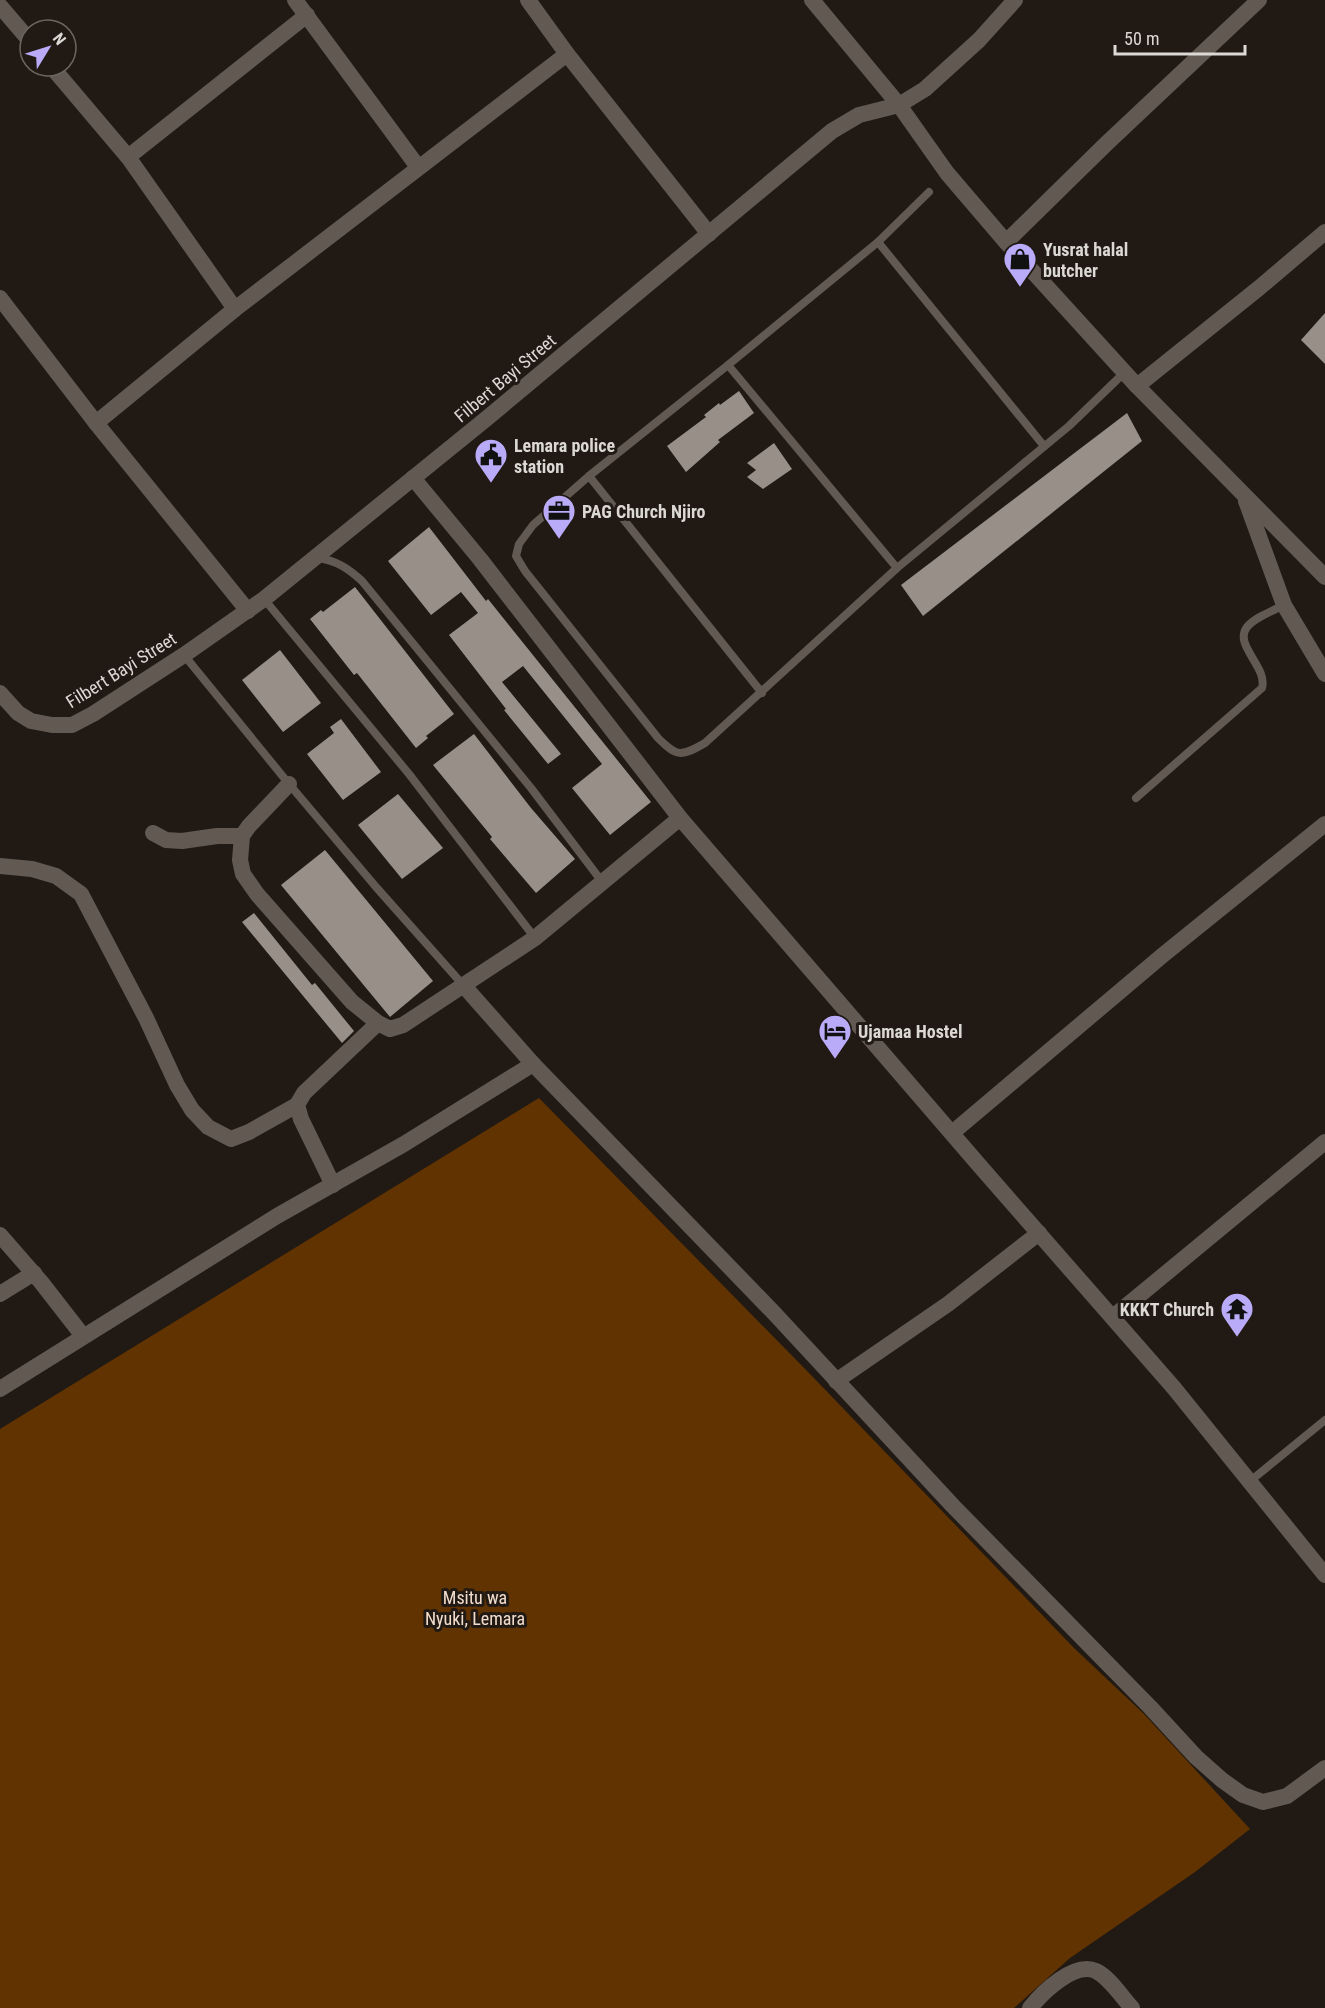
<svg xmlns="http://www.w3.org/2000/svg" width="1325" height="2008" font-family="'Roboto Condensed',sans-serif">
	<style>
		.green { fill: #613300 }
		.building { fill: #988f88 }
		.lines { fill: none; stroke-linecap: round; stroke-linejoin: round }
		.lane { stroke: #625953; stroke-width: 8 }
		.street { stroke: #625953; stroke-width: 16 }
		.labels { text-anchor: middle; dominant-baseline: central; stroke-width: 6; stroke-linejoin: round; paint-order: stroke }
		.poi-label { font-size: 18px; font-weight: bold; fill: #dcd8d4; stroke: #211a14; text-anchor: start }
		.street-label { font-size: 18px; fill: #dcd8d4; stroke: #211a14 }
		.park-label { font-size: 18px; fill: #f2ddcd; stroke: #211a14 }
	</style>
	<rect width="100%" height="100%" fill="#211a14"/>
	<!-- green -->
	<polygon class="green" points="539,1098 810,1374 1074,1648 1143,1713 1250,1829 1195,1872 1070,1958 1014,2008 0,2008 0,1429"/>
	<!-- building -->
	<g class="building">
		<polygon points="1325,313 1325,364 1301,340"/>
		<polygon points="739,391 754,413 718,440 720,442 686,472 667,446 706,417 704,415 719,403 720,405"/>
		<polygon points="1127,413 1142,441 923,616 901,585"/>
		<polygon points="774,443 792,469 763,489 747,477 756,470 747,463"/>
		<polygon points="429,527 486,601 488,599 651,802 610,835 572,788 602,764 523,666 502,682 561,754 548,764 504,710 506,709 449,635 478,613 461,592 431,615 388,561"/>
		<polygon points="355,587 454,714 426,736 428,738 416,748 357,673 354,675 310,619 321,610 323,612"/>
		<polygon points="280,650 321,703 283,732 242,680"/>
		<polygon points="341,719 381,772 343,800 307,754 334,733 330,727"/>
		<polygon points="474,734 531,808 575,859 536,893 490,839 492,837 433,765"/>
		<polygon points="398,794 443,848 402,879 358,825"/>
		<polygon points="325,850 433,981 390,1017 281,885"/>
		<polygon points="254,913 312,985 315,983 354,1031 342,1043 242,922"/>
	</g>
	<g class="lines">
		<!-- lane -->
		<g class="lane">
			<path d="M929 192 878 242 728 365 589 476 533 525 519 544 516 556 525 571 658 738C677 757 681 757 705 743L897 568 1069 426 1125 372"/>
			<polyline points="878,242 1044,446"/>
			<polyline points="728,365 897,568"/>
			<polyline points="589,476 762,693"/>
			<path d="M317 558C336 560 349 569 362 581L531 788 603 883"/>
			<polyline points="264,599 409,774 535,938"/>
			<polyline points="184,655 289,784 376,887 464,986"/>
			<path d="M1136 798 1262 688C1268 667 1233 645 1247 627 1255 617 1273 611 1284 605"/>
			<polyline points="1249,1482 1325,1420"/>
		</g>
		<!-- street -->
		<g class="street">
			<polyline points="295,0 418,167"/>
			<polyline points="528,0 567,54 709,234"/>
			<polyline points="812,0 899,105 947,173 1006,242 1137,386 1325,577"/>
			<polyline points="0,6 30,41"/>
			<polyline points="51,66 128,157 235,309"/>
			<polyline points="128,157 307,15"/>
			<polyline points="1006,242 1106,144 1259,0"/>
			<polyline points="0,298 96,423 248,611"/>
			<polyline points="1137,386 1259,288 1325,232"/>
			<polyline points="96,423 235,309 567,54"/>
			<polyline points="413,478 480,559 680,818 979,1165 1174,1388 1325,1575"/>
			<polyline points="1246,501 1284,605 1325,674"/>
			<polyline points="0,693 18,713 31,721 52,725 72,725 93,714 184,655 264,599 486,419 832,131 859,115 899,105 925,89 979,40 1015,0"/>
			<polyline points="289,784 249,826 242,836 240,860 243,874 257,894 352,1002 378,1023 390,1029 403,1025 535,938 680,818"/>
			<polyline points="153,833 166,840 182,841 217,836 242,836"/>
			<polyline points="0,866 32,869 56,876 81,894 146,1018 177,1085 192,1110 208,1127 231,1139 249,1132 297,1105"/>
			<polyline points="464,986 533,1064 774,1313 953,1506 1150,1707 1196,1757 1222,1780 1243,1795 1263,1802 1287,1796 1325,1768"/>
			<polyline points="952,1133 1163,955 1325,824"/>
			<polyline points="333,1185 301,1119 297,1105 304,1093 378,1023"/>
			<polyline points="0,1235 41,1282 83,1336"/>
			<polyline points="0,1294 34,1273"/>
			<polyline points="1113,1317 1325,1142"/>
			<polyline points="836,1381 948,1304 1039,1233"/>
			<polyline points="0,1389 277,1216 404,1144 533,1064"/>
			<path d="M1030 2008C1042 1993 1074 1961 1096 1971 1110 1978 1121 1996 1132 2008"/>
		</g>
	</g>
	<!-- icons -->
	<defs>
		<g id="shop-pin" transform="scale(1.725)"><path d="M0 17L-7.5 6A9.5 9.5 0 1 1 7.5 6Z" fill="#b9abf7" stroke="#211a14"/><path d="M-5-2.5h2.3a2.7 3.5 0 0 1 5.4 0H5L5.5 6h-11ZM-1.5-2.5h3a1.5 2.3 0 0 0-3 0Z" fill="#111"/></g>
		<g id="civic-pin" transform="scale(1.725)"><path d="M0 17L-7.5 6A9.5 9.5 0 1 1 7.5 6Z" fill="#b9abf7" stroke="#211a14"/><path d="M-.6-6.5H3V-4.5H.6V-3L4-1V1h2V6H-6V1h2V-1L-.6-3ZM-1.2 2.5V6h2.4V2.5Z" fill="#111"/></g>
		<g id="office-pin" transform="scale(1.725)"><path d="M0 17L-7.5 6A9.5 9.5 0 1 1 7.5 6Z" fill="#b9abf7" stroke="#211a14"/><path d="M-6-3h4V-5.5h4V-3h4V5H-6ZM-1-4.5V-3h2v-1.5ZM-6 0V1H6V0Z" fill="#111"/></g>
		<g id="hotel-pin" transform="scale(1.725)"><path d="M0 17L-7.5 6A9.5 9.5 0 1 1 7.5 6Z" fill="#b9abf7" stroke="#211a14"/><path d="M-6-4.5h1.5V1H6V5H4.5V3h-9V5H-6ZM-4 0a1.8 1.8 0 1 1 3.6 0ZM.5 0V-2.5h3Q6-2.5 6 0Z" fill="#111"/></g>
		<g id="temple-pin" transform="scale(1.725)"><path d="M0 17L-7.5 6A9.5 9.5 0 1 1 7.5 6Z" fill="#b9abf7" stroke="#211a14"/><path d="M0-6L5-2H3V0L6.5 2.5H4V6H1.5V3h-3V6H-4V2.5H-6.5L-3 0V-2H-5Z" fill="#111"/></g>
	</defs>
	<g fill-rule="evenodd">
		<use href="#shop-pin" x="1020" y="259"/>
		<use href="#civic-pin" x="491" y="455"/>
		<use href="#office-pin" x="559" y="511"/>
		<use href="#hotel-pin" x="835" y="1031"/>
		<use href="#temple-pin" x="1237" y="1309"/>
	</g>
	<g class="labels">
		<!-- poi labels -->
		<g class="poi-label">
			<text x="1043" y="249">Yusrat halal<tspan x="1043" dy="21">butcher</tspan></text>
			<text x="514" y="445">Lemara police<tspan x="514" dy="21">station</tspan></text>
			<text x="582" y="511">PAG Church Njiro</text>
			<text x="858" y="1031">Ujamaa Hostel</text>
			<text x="1214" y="1309" text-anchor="end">KKKT Church</text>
		</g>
		<!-- street labels -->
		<g class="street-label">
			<text transform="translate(505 378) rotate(-40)">Filbert Bayi Street</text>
			<text transform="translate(121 670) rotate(-32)">Filbert Bayi Street</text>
		</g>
		<!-- park labels -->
		<g class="park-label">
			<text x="475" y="1597">Msitu wa<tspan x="475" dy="21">Nyuki, Lemara</tspan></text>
		</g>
	</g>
	<!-- north arrow -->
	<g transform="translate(48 48) rotate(52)"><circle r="28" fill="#211a14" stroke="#6c6661" stroke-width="1.5"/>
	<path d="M0-4.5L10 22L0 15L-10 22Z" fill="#b9abf7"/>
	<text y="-9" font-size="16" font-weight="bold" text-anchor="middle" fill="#dcd8d4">N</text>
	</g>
	<!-- scale -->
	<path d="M1115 45v9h130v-9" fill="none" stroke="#dcd8d4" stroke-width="3"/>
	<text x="1124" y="45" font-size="18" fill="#dcd8d4" stroke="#211a14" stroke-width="4.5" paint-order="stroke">50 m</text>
</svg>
